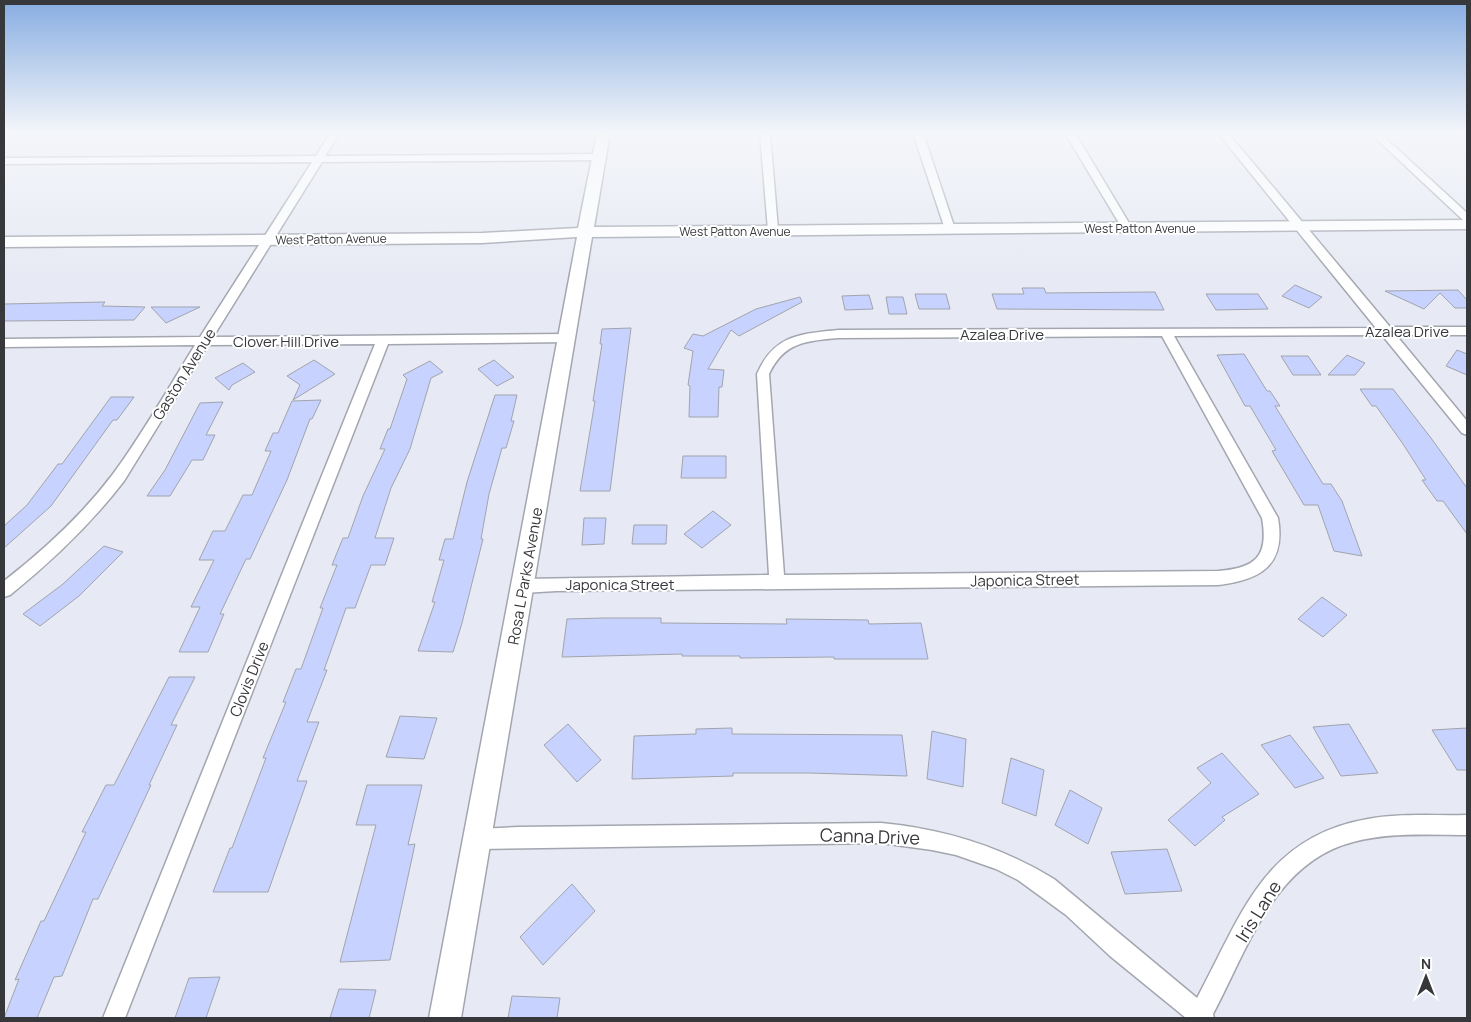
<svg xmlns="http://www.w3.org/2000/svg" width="1471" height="1022" font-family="Manrope,sans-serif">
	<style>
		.building { fill: #c7d3fe; stroke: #a1a4ad }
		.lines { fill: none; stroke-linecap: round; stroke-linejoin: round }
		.street-casing { stroke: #a3a6af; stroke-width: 3 }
		.secondary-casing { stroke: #a3a6af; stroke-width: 3 }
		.street { fill: #fff; fill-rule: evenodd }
		.secondary { fill: #fff; fill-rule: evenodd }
		.labels { text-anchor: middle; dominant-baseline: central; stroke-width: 4; stroke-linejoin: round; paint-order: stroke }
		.far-street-label { font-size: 12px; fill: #37383c; stroke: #fff }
		.street-label { font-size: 15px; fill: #37383c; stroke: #fff }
		.near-street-label { font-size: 18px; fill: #37383c; stroke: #fff }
	</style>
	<rect width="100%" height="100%" fill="#e7eaf4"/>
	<!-- building -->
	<g class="building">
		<polygon points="1295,285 1322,297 1309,308 1282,296"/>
		<polygon points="1022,288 1044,288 1046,293 1155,292 1164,310 997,309 992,294 1024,294"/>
		<polygon points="1458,290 1467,300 1467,308 1455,308 1440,293 1424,309 1385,291"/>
		<polygon points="915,294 946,294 950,309 919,309"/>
		<polygon points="1206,294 1258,294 1268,309 1216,310"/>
		<polygon points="869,295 873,309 845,310 842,296"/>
		<polygon points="800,297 802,302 739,336 731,330 708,369 724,370 722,387 719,387 718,417 689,417 690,386 688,385 693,351 684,348 693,334 703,336 756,309"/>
		<polygon points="886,297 903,297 907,314 889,314"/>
		<polygon points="105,302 102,306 145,307 134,320 4,321 4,304"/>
		<polygon points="151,307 200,307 166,323"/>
		<polygon points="631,328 610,491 580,491 595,401 593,401 602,344 600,344 602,329"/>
		<polygon points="1457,350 1467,354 1467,375 1446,366"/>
		<polygon points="1244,354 1267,391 1270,391 1280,406 1275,406 1323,484 1331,484 1342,501 1362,556 1334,551 1318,505 1304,505 1272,451 1276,450 1250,406 1245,406 1217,355"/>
		<polygon points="1347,355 1365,363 1355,375 1328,375"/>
		<polygon points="1281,356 1308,356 1321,375 1293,375"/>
		<polygon points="314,360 335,374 293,400 300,385 287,376"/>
		<polygon points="494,360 514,377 497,386 478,369"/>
		<polygon points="430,361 443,372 431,378 410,449 391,488 375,538 394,538 385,565 371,565 355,608 346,608 324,670 327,670 307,722 319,722 297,781 307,781 268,892 213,892 230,848 232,848 266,758 263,758 286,702 283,702 296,669 301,669 323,608 320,608 337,565 332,565 343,538 348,538 363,496 385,449 380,449 388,429 390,429 407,379 403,375"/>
		<polygon points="243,363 255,372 232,385 229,390 215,378"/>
		<polygon points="1360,389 1393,389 1431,438 1467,488 1467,534 1443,501 1437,501 1422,480 1426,480 1403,444 1376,406 1372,406"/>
		<polygon points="495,395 517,395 511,421 514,421 506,448 502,448 489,494 481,539 483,539 462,623 453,652 418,651 435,602 432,602 444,560 439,560 445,539 453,539 467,482"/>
		<polygon points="111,397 134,397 117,420 113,420 51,506 4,548 4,526 27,505 58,464 62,464"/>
		<polygon points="321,400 312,419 310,419 287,480 250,559 246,559 220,614 224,614 208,652 179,652 200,607 191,607 214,560 199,560 213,531 225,531 243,495 252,495 271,451 265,451 273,433 278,433 292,401"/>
		<polygon points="223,402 206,435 215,435 203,460 192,460 170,496 147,496 165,470 200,403"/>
		<polygon points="683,456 726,456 726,478 681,478"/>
		<polygon points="713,511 731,525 702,548 684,534"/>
		<polygon points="584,518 606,518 604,544 582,545"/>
		<polygon points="634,525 667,525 666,544 632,544"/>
		<polygon points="104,546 123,552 79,596 40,626 23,614 63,584"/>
		<polygon points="1322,597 1347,615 1323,637 1298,619"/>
		<polygon points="604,618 661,618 661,623 787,624 786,619 868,620 869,624 921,623 928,659 834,659 834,657 740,658 740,656 682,656 682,654 562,657 567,619"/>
		<polygon points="169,677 195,677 171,725 177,725 149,785 151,785 98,899 93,899 62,976 54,977 37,1018 4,1018 19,979 15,980 41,921 44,921 86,832 82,832 106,785 114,785"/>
		<polygon points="400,716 437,718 424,759 386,757"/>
		<polygon points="568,724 601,760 577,782 544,745"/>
		<polygon points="1349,724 1378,773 1341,776 1313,727"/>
		<polygon points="732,728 732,734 902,735 907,776 809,773 733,773 733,776 632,779 634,736 696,734 696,729"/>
		<polygon points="1467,728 1467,770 1457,770 1432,730"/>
		<polygon points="932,731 966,739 963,787 927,779"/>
		<polygon points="1290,735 1324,778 1295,788 1261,745"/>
		<polygon points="1222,753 1259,794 1222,817 1225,820 1195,846 1168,820 1211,783 1197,768"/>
		<polygon points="1011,758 1044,770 1036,816 1002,803"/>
		<polygon points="367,785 422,785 408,845 415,844 390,960 340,962 376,825 356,825"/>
		<polygon points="1070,790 1102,808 1088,844 1055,825"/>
		<polygon points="1167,849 1182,891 1125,894 1111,852"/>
		<polygon points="572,884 595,911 543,965 520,937"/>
		<polygon points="220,977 206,1018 175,1018 189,978"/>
		<polygon points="339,989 376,990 369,1018 330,1018"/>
		<polygon points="512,996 560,998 557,1018 508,1018"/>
	</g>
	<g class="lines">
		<!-- street casing -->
		<g class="street-casing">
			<g id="street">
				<path d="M330 133H340L325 156 599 154 604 157 599 160 322 162 213 337 567 334 573 338 567 342 388 344 125 1018H103L375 344 208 345 124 481C91 524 52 561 10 595L4 597V581C44 550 82 515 113 474 142 435 169 387 195 345L4 347V339L200 337 312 162 4 164V158L316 156Z"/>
				<polygon points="760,133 770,133 778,230 773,233 768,230"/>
				<polygon points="913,133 923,133 955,229 954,231 950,232 945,229"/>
				<polygon points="1065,133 1075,133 1132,228 1131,230 1123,230 1122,228"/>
				<path d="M1218 133H1228L1390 327H1467V335H1396L1467 421V435L1462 433 1382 335 1174 336 1278 518C1286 565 1261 580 1218 585L556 591 523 593 517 591 515 586 517 581 523 579 769 575 757 374C774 335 799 334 838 330L1376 328ZM1162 336 1262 518C1269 557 1255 568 1218 571L784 575 769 374C784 342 806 341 838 338Z"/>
				<polygon points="1370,133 1380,133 1467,213 1467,221 1463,220"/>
				<path d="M1467 815V835C1429 835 1390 832 1353 842 1274 862 1247 950 1213 1014L1214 1018H1186L1110 956 1066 915 1018 880 996 869 956 855 932 850 881 843 478 849 471 846 468 839 471 832 478 829 518 827 881 823C944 829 1000 846 1054 879L1197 998C1241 917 1263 837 1368 819 1400 813 1434 816 1467 815Z"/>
			</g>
		</g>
		<!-- secondary casing -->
		<g class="secondary-casing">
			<polygon id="secondary" points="597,133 610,133 594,227 1467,220 1467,229 592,237 461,1018 429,1018 577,237 482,243 4,247 4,237 482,233 578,228"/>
		</g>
		<!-- street -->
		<use href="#street" class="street"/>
		<!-- secondary -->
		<use href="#secondary" class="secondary"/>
	</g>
	<!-- sky -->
	<linearGradient id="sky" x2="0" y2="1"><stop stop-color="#87ade1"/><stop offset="0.48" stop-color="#f4f6fa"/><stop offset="1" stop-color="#f4f6fa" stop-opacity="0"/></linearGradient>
	<rect width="1471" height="276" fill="url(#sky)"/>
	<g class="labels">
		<!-- far-street labels -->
		<g class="far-street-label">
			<text x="1140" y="228">West Patton Avenue</text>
			<text x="735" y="231">West Patton Avenue</text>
			<text transform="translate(331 239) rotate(-1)">West Patton Avenue</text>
		</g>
		<!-- street labels -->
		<g class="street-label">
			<text x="1407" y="331">Azalea Drive</text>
			<text x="1002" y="334">Azalea Drive</text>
			<text x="286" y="341">Clover Hill Drive</text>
			<text transform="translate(184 374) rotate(-58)">Gaston Avenue</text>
			<text transform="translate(525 576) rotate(-80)">Rosa L Parks Avenue</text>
			<text transform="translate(1025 580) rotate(-1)">Japonica Street</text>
			<text x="620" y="584">Japonica Street</text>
			<text transform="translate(249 679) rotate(-68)">Clovis Drive</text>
		</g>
		<!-- near-street labels -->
		<g class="near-street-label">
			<text transform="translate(870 836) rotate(2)">Canna Drive</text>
			<text transform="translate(1258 911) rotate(-58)">Iris Lane</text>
		</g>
	</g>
	<!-- border -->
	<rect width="1471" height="1022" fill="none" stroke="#37383c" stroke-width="10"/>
	<!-- north arrow -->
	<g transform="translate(1426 977)" stroke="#ffffff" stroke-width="4" paint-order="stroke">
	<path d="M0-4L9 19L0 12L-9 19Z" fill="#37383c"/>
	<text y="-8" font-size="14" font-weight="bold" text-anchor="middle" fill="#37383c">N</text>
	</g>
</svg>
